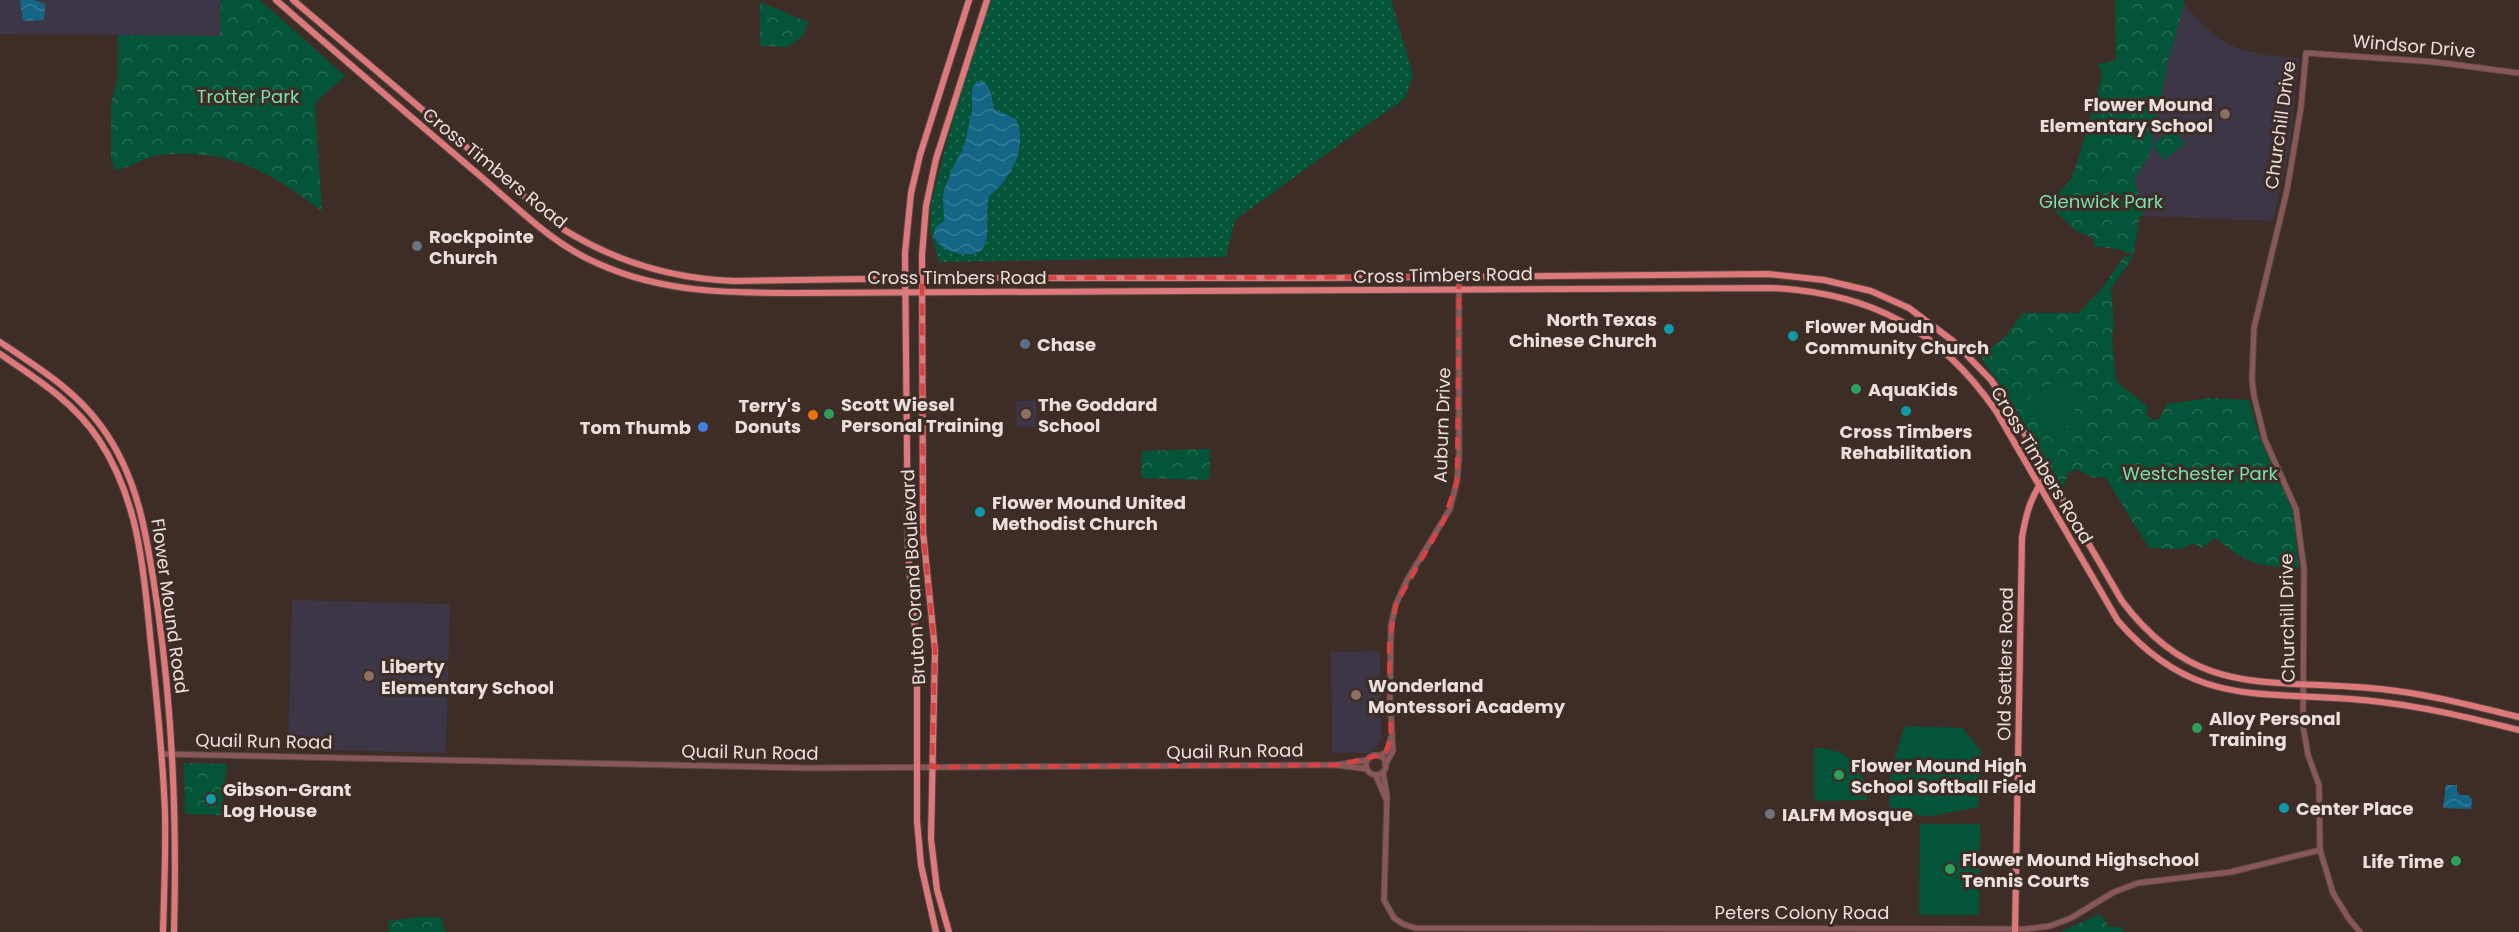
<svg xmlns="http://www.w3.org/2000/svg" width="2519" height="932" font-family="Poppins,sans-serif">
	<style>
		.education { fill: #3c3647 }
		.grass { fill: url(#grass-dots) }
		.park { fill: url(#park-crowns) }
		.garden { fill: #035438 }
		.water { fill: url(#water-waves) }
		.lines { fill: none; stroke-linecap: round; stroke-linejoin: round }
		.minor-casing { stroke: #5a4943; stroke-width: 7 }
		.major-casing { stroke: #5a4943; stroke-width: 8 }
		.minor { stroke: #895757; stroke-width: 5 }
		.major { stroke: #de797b; stroke-width: 6 }
		.marked { fill: none; stroke: #d94343; stroke-width: 4.5; stroke-dasharray: 12 8; stroke-linejoin: round }
		.education-dot { fill: #8d6e63; stroke: #3e2d26; stroke-width: 2 }
		.worship-dot { fill: #6b7280; stroke: #3e2d26; stroke-width: 2 }
		.culture-dot { fill: #0f9aa8; stroke: #3e2d26; stroke-width: 2 }
		.service-dot { fill: #5c6f8a; stroke: #3e2d26; stroke-width: 2 }
		.leisure-dot { fill: #2e9e5b; stroke: #3e2d26; stroke-width: 2 }
		.food-dot { fill: #e8710a; stroke: #3e2d26; stroke-width: 2 }
		.shop-dot { fill: #3f7fe0; stroke: #3e2d26; stroke-width: 2 }
		.labels { text-anchor: middle; dominant-baseline: central; stroke-width: 6; stroke-linejoin: round; paint-order: stroke }
		.street-label { font-size: 18px; fill: #eadfda; stroke: #3e2d26 }
		.park-label { font-size: 18px; fill: #79e0b0; stroke: #3e2d26 }
		.poi-label { font-size: 18px; font-weight: bold; fill: #eadfda; stroke: #3e2d26; text-anchor: start }
	</style>
	<defs>
		<pattern id="grass-dots" width="8" height="8" patternUnits="userSpaceOnUse" patternTransform="scale(1.5)"><rect width="8" height="8" fill="#035438"/><path d="M2 2h.1M6 6h.1" fill="none" stroke="#286c54" stroke-width="1.8" stroke-linecap="round"/></pattern>
		<pattern id="park-crowns" width="20" height="18" patternUnits="userSpaceOnUse" patternTransform="scale(1.5)"><rect width="20" height="18" fill="#035438"/><path d="M2 6a3 3 0 1 1 6 0M12 15a3 3 0 1 1 6 0" fill="none" stroke="#286c54"/></pattern>
		<pattern id="water-waves" width="16" height="10" patternUnits="userSpaceOnUse" patternTransform="scale(1.5)"><rect width="16" height="10" fill="#156686"/><path d="M0 5q4-4 8 0t8 0" fill="none" stroke="#377b96"/></pattern>
	</defs>
	<rect width="100%" height="100%" fill="#3e2d26"/>
	<!-- education -->
	<g class="education">
		<polygon points="0,0 222,0 222,36 0,34"/>
		<polygon points="2184,4 2201,23 2221,40 2239,49 2264,55 2299,58 2289,151 2273,221 2145,216 2134,179 2149,156 2168,62"/>
		<polygon points="1036,400 1036,427 1017,427 1016,401"/>
		<polygon points="292,600 450,604 446,753 288,749"/>
		<polygon points="1380,651 1381,737 1376,748 1369,753 1332,753 1331,652"/>
	</g>
	<!-- grass -->
	<polygon class="grass" points="990,0 1391,0 1413,75 1405,99 1375,119 1235,220 1226,257 939,262 930,229 931,203 954,115"/>
	<!-- park -->
	<g class="park">
		<path d="M221 0H260L345 76 315 103 322 211C269 171 228 148 159 155 144 157 131 168 115 170L111 159V103L118 77V35L220 36Z"/>
		<path d="M2115 0H2183L2184 4 2168 62 2149 156 2134 179 2145 216 2140 215 2133 257 2111 288 2114 326 2112 336 2116 381 2147 406V415L2152 420 2159 419 2167 404 2209 398 2249 400 2260 438 2293 512 2299 568C2261 567 2245 564 2216 538L2201 548 2194 543 2180 549 2149 548 2105 477 2093 478 2077 469 2069 472 2063 487 2002 387 1980 357 2006 336 2023 313H2078L2099 292 2124 257 2133 256 2122 250 2094 246V238L2077 232 2049 205 2071 179 2075 169 2102 78 2101 70 2097 64 2116 61Z"/>
		<polygon points="760,2 808,22 804,35 788,47 760,46"/>
		<polygon points="2173,129 2185,144 2164,160 2152,145"/>
		<polygon points="1210,449 1210,478 1206,480 1141,478 1142,451"/>
		<polygon points="184,763 227,764 221,815 185,814"/>
		<polygon points="2100,914 2109,927 2121,927 2123,932 2060,932"/>
		<polygon points="419,917 441,917 445,932 389,932 388,921"/>
	</g>
	<!-- garden -->
	<g class="garden">
		<polygon points="2047,323 2052,351 2038,354 2033,325"/>
		<path d="M2068 375C2083 401 2076 423 2051 439L2029 402 2030 397Z"/>
		<polygon points="1905,726 1962,728 1981,750 1978,807 1932,816 1898,814 1889,805 1890,772"/>
		<path d="M1814 748C1847 747 1867 768 1867 800L1817 801 1814 798Z"/>
		<polygon points="1920,824 1980,824 1979,915 1919,915"/>
	</g>
	<!-- water -->
	<g class="water">
		<polygon points="20,0 34,0 45,4 44,20 23,21"/>
		<path d="M977 81 985 82 991 93 994 109 1016 119C1029 147 1010 180 989 196 985 211 990 232 985 244 978 267 920 247 937 226 939 224 942 223 944 220L943 194 952 169 964 147 972 111V89Z"/>
		<polygon points="2446,785 2457,785 2457,791 2460,795 2468,795 2472,799 2471,809 2443,808"/>
	</g>
	<g class="lines">
		<!-- minor casing -->
		<g class="minor-casing">
			<g id="minor">
				<polyline points="162,754 805,768 1301,765 1337,765 1366,769"/>
				<circle cx="1376" cy="765" r="10"/>
				<polyline points="1380,756 1387,751 1391,738"/>
				<polyline points="1337,765 1367,760"/>
				<polyline points="1385,765 1393,751 1390,698 1391,625 1396,604 1407,580 1450,509 1457,481 1459,459 1459,277"/>
				<polyline points="1383,772 1387,796 1384,900 1394,918 1403,924 1415,928 2027,929 2050,926 2071,918 2114,892 2138,883 2231,872 2320,850"/>
				<polyline points="1376,776 1386,799"/>
				<polyline points="2360,932 2349,919 2333,893 2320,850 2319,785 2308,755 2303,726 2304,569 2296,509 2265,440 2254,396 2252,380 2254,328 2287,190 2301,107 2306,53 2435,62 2519,73"/>
			</g>
		</g>
		<!-- major casing -->
		<g class="major-casing">
			<g id="major">
				<path d="M276 0C343 59 411 117 479 175 517 207 553 245 599 264 663 293 730 293 799 293L1772 288C1871 293 1939 329 1996 411L2118 621C2197 712 2266 689 2372 701 2422 706 2470 718 2519 730"/>
				<path d="M293 0 563 229C616 262 672 279 735 281L931 278H1316L1768 274 1824 280 1871 291 1909 308 1953 341 1991 380 2006 402 2122 601C2198 702 2272 677 2381 689 2428 694 2473 706 2519 717"/>
				<path d="M0 342C37 367 74 389 101 426 141 480 148 545 158 610 173 717 177 824 174 932"/>
				<path d="M0 354C37 379 74 402 99 440 140 502 144 574 151 645 157 701 163 757 165 813 166 853 164 893 163 932"/>
				<polyline points="906,400 923,400"/>
				<polyline points="936,932 921,865 917,821 917,651 908,553 905,253 911,193 920,155 969,0"/>
				<polyline points="949,932 937,890 931,839 935,650 923,532 922,255 926,206 936,159 987,0"/>
				<path d="M2015 932 2022 537C2026 514 2032 491 2048 475"/>
			</g>
		</g>
		<!-- minor -->
		<use href="#minor" class="minor"/>
		<!-- major -->
		<use href="#major" class="major"/>
	</g>
	<!-- marked area -->
	<path class="marked" d="M1459 277 1457 481 1444 520 1396 604 1389 645 1391 738 1385 754 1337 765 932 767 935 650 923 532 922 278Z"/>
	<!-- markers -->
	<g class="education-dot">
		<circle cx="2225" cy="114" r="6"/>
		<circle cx="1026" cy="414" r="6"/>
		<circle cx="369" cy="676" r="6"/>
		<circle cx="1356" cy="695" r="6"/>
	</g>
	<g class="worship-dot">
		<circle cx="417" cy="246" r="6"/>
		<circle cx="1770" cy="814" r="6"/>
	</g>
	<g class="culture-dot">
		<circle cx="1669" cy="329" r="6"/>
		<circle cx="1793" cy="336" r="6"/>
		<circle cx="1906" cy="411" r="6"/>
		<circle cx="980" cy="512" r="6"/>
		<circle cx="211" cy="799" r="6"/>
		<circle cx="2284" cy="808" r="6"/>
	</g>
	<circle class="service-dot" cx="1025" cy="344" r="6"/>
	<g class="leisure-dot">
		<circle cx="1856" cy="389" r="6"/>
		<circle cx="829" cy="414" r="6"/>
		<circle cx="2197" cy="728" r="6"/>
		<circle cx="1839" cy="775" r="6"/>
		<circle cx="2456" cy="861" r="6"/>
		<circle cx="1950" cy="869" r="6"/>
	</g>
	<circle class="food-dot" cx="813" cy="415" r="6"/>
	<circle class="shop-dot" cx="703" cy="427" r="6"/>
	<g class="labels">
		<!-- street labels -->
		<g class="street-label">
			<text transform="translate(2414 46) rotate(5)">Windsor Drive</text>
			<text transform="translate(2280 125) rotate(-82)">Churchill Drive</text>
			<text transform="translate(495 168) rotate(39)">Cross Timbers Road</text>
			<text transform="translate(1443 275) rotate(-1)">Cross Timbers Road</text>
			<text x="957" y="277">Cross Timbers Road</text>
			<text transform="translate(1442 425) rotate(-88)">Auburn Drive</text>
			<text transform="translate(2042 465) rotate(59)">Cross Timbers Road</text>
			<text transform="translate(913 577) rotate(-93)">Bruton Orand Boulevard</text>
			<text transform="translate(170 606) rotate(82)">Flower Mound Road</text>
			<text transform="translate(2287 618) rotate(-91)">Churchill Drive</text>
			<text transform="translate(2005 664) rotate(-89)">Old Settlers Road</text>
			<text transform="translate(264 741) rotate(1)">Quail Run Road</text>
			<text transform="translate(1235 751) rotate(-1)">Quail Run Road</text>
			<text transform="translate(750 752) rotate(1)">Quail Run Road</text>
			<text x="1802" y="912">Peters Colony Road</text>
		</g>
		<!-- park labels -->
		<g class="park-label">
			<text x="248" y="96">Trotter Park</text>
			<text x="2101" y="201">Glenwick Park</text>
			<text x="2200" y="473">Westchester Park</text>
		</g>
		<!-- poi labels -->
		<g class="poi-label">
			<text x="2213" y="104" text-anchor="end">Flower Mound<tspan x="2213" dy="21">Elementary School</tspan></text>
			<text x="429" y="236">Rockpointe<tspan x="429" dy="21">Church</tspan></text>
			<text x="1657" y="319" text-anchor="end">North Texas<tspan x="1657" dy="21">Chinese Church</tspan></text>
			<text x="1805" y="326">Flower Moudn<tspan x="1805" dy="21">Community Church</tspan></text>
			<text x="1037" y="344">Chase</text>
			<text x="1868" y="389">AquaKids</text>
			<text x="841" y="404">Scott Wiesel<tspan x="841" dy="21">Personal Training</tspan></text>
			<text x="1038" y="404">The Goddard<tspan x="1038" dy="21">School</tspan></text>
			<text x="801" y="405" text-anchor="end">Terry's<tspan x="801" dy="21">Donuts</tspan></text>
			<text x="691" y="427" text-anchor="end">Tom Thumb</text>
			<text x="1906" y="431" text-anchor="middle">Cross Timbers<tspan x="1906" dy="21">Rehabilitation</tspan></text>
			<text x="992" y="502">Flower Mound United<tspan x="992" dy="21">Methodist Church</tspan></text>
			<text x="381" y="666">Liberty<tspan x="381" dy="21">Elementary School</tspan></text>
			<text x="1368" y="685">Wonderland<tspan x="1368" dy="21">Montessori Academy</tspan></text>
			<text x="2209" y="718">Alloy Personal<tspan x="2209" dy="21">Training</tspan></text>
			<text x="1851" y="765">Flower Mound High<tspan x="1851" dy="21">School Softball Field</tspan></text>
			<text x="223" y="789">Gibson-Grant<tspan x="223" dy="21">Log House</tspan></text>
			<text x="2296" y="808">Center Place</text>
			<text x="1782" y="814">IALFM Mosque</text>
			<text x="1962" y="859">Flower Mound Highschool<tspan x="1962" dy="21">Tennis Courts</tspan></text>
			<text x="2444" y="861" text-anchor="end">Life Time</text>
		</g>
	</g>
</svg>
